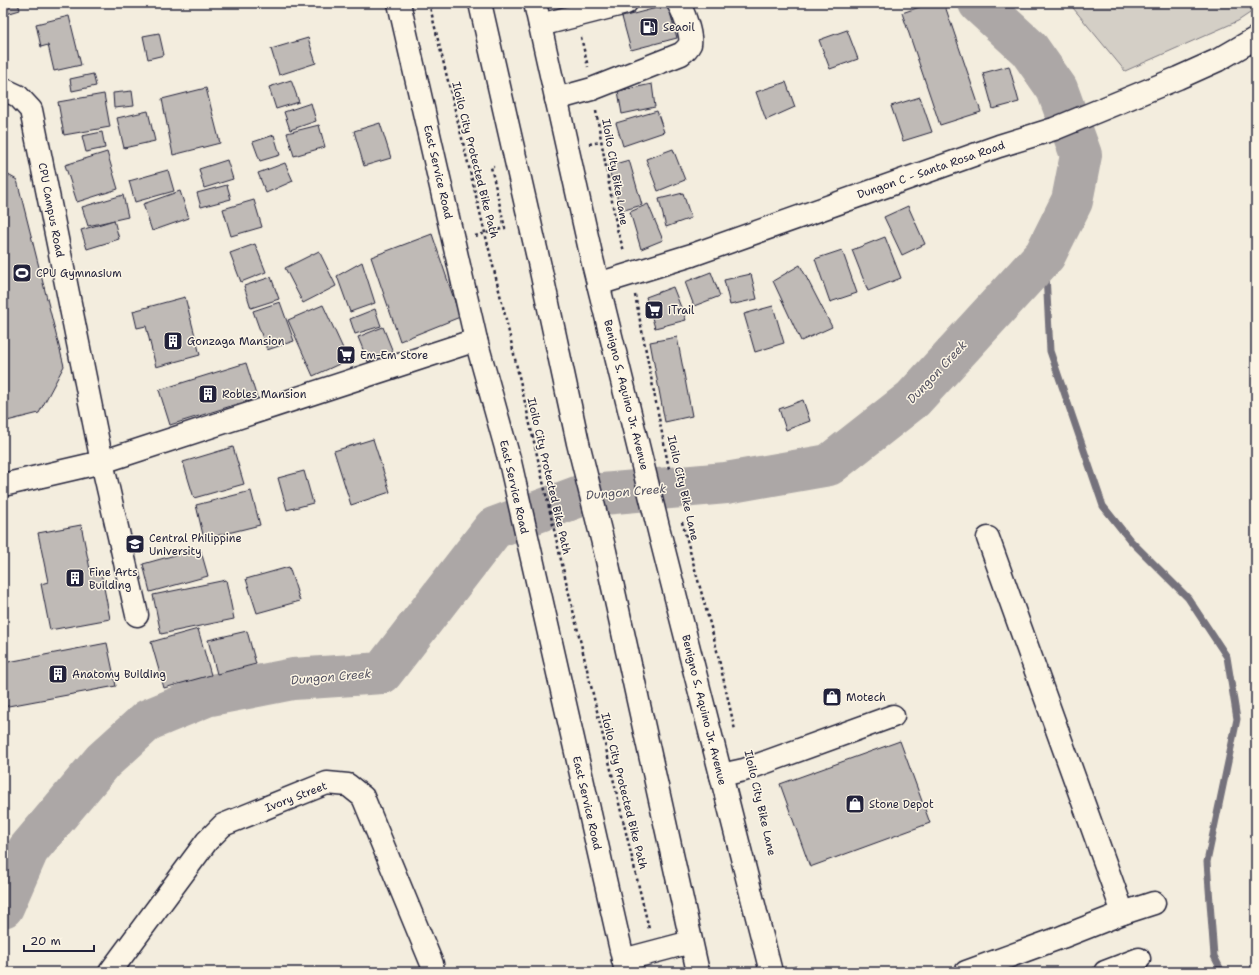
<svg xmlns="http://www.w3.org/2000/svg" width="1259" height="975" font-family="'Shantell Sans',sans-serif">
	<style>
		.grass { fill: #d4cfc6; stroke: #7b7880 }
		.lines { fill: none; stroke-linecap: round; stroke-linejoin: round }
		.stream { stroke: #75727b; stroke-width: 7 }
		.river { stroke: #aca7a6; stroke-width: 42 }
		.building { fill: #bfbab6; stroke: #22223b }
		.minor-casing { stroke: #22223b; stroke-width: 25 }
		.highway-casing { stroke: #22223b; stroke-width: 25 }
		.path { stroke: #22223b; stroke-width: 2.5; stroke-dasharray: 3 3; stroke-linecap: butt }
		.minor { stroke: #fcf5e5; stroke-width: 22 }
		.highway { stroke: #fcf5e5; stroke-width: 22 }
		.labels { text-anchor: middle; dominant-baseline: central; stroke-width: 3; stroke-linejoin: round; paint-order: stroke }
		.poi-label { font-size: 11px; fill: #22223b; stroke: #fcf5e5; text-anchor: start }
		.street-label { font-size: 11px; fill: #22223b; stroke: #fcf5e5 }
		.water-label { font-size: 12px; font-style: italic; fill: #525160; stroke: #fcf5e5 }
	</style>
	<rect width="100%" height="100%" fill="#f3edde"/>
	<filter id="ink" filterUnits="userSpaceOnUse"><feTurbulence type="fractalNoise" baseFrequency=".025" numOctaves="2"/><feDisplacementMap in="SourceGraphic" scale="8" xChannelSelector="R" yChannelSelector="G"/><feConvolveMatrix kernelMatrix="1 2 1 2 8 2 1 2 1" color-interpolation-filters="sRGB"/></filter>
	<g filter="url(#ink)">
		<!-- grass -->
		<polygon class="grass" points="1069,3 1256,3 1256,9 1238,21 1125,71"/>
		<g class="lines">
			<!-- stream -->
			<polyline class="stream" points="1045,255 1050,351 1103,506 1130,540 1188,598 1227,657 1237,719 1207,862 1214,956 1222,972"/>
			<!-- river -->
			<polyline class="river" points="3,907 28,850 103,761 148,720 206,696 293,679 382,673 494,528 580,496 726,483 829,465 913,399 1045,255 1072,201 1081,155 1057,89 1029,49 979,3"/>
		</g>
		<!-- building -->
		<g class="building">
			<polygon points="3,3 18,3 20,10 3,15"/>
			<polygon points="931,3 944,3 981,112 940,125 902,13"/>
			<polygon points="668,5 677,38 631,50 622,17"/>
			<polygon points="69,16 81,65 54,71 48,45 41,47 36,24"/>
			<polygon points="847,30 858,59 830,69 819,40"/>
			<polygon points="159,33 164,55 148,59 143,36"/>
			<polygon points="308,38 316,63 279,75 271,49"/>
			<polygon points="1009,66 1019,102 993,109 983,73"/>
			<polygon points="93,74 96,86 72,91 70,79"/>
			<polygon points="291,80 299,102 276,109 269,87"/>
			<polygon points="786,82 795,107 766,120 756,92"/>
			<polygon points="652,84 655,107 622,114 618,91"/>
			<polygon points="206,88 220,143 173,155 162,99"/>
			<polygon points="132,91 134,106 114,108 113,93"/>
			<polygon points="104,94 110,127 64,135 58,102"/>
			<polygon points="920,97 932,132 903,141 891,106"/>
			<polygon points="311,103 316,121 290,130 284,112"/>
			<polygon points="148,111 155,141 124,148 117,118"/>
			<polygon points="657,111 664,132 623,146 616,123"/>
			<polygon points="380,123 391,158 364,166 354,131"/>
			<polygon points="319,125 325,147 294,156 287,133"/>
			<polygon points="102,132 105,148 86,152 82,136"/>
			<polygon points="274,135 280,155 260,161 253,142"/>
			<polygon points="673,149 685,180 658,191 646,159"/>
			<polygon points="107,152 118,189 77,202 65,165"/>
			<polygon points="227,160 233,179 204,188 199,169"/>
			<polygon points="629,160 642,205 621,211 608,166"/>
			<polygon points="285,163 293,181 266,193 258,173"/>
			<polygon points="168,170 174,191 135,202 129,181"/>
			<polygon points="3,172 17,180 64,366 39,413 3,422"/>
			<polygon points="227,185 231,199 201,207 197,193"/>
			<polygon points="180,191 189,218 152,231 143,204"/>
			<polygon points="683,193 691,218 666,227 659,199"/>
			<polygon points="123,195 128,217 88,226 82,207"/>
			<polygon points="254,200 262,227 231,236 223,209"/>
			<polygon points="648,204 663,240 641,249 630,212"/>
			<polygon points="908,206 925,244 902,255 884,217"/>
			<polygon points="114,220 119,239 87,249 81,230"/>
			<polygon points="432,234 460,317 400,341 371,257"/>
			<polygon points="885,237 901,278 868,291 852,250"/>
			<polygon points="255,244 266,272 241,282 230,253"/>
			<polygon points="842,250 857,293 830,302 815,259"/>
			<polygon points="319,251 336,286 303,303 285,268"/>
			<polygon points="362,262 375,303 350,312 337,276"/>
			<polygon points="800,265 832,327 801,341 773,281"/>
			<polygon points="711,272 720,296 694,306 685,282"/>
			<polygon points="751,274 757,299 730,305 724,280"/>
			<polygon points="271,277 279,299 251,308 244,286"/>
			<polygon points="673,287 686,320 655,328 646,297"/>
			<polygon points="185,297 200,355 156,367 146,326 137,328 133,311"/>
			<polygon points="280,302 294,341 267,350 253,311"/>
			<polygon points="323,305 346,355 342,359 348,360 313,376 288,320"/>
			<polygon points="773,306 784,343 755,352 744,314"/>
			<polygon points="375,309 381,326 355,334 350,319"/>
			<polygon points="383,327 393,352 368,362 358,337"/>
			<polygon points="677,337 692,416 665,422 650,342"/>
			<polygon points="246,363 257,398 170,425 159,390"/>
			<polygon points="803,400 810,421 786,430 779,409"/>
			<polygon points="373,439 390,492 351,505 334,451"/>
			<polygon points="233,447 244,484 194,498 183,462"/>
			<polygon points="304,471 313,503 287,510 278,478"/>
			<polygon points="251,491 260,525 204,539 196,505"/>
			<polygon points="81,525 91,574 101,572 110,619 50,630 41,584 48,582 38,533"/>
			<polygon points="200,548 208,576 150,592 143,564"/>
			<polygon points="289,567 300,601 257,613 246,579"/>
			<polygon points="226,580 234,619 161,634 153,595"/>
			<polygon points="198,629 211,675 164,688 151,642"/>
			<polygon points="247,631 256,664 217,674 208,640"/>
			<polygon points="107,643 116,686 3,707 3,663"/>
			<polygon points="900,741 930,823 810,867 780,784"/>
		</g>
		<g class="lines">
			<!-- minor casing -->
			<g class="minor-casing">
				<g id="minor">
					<polyline points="399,3 476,340 510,462 626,972"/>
					<polyline points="540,25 626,3"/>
					<polyline points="3,89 18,96 31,110 102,462 137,615"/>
					<path d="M556 99 592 89 681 54C685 51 688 48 690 44 692 35 683 10 678 3"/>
					<polyline points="598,284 692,255 999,146 1054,129 1178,78 1218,60 1256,38"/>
					<polyline points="3,485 102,462 476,340"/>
					<polyline points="988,538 1123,913"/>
					<polyline points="721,775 744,770 893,716"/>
					<polyline points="110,972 207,841 223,825 327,783 348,785 363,797 432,964 433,972"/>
					<polyline points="966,972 1062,937 1123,913 1154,903"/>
					<polyline points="1105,972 1139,959"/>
				</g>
			</g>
			<!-- highway casing -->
			<g class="highway-casing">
				<g id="highway">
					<polyline points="480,3 541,271 578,443 605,551 698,972"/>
					<polyline points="535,3 592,259 661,539 771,972"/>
					<polyline points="623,960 691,942"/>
				</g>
			</g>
			<!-- path -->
			<g class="path">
				<polyline points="429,3 505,315 561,560 649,929"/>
				<polyline points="581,37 588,67"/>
				<polyline points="596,111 617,229 624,251"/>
				<polyline points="589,144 601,142"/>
				<polyline points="475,236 505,228 491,167 494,166"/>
				<polyline points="635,295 669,469"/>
				<polyline points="682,522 715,642 735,730"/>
				<polyline points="795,966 796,972"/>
			</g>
			<!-- minor -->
			<use href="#minor" class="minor"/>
			<!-- highway -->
			<use href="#highway" class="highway"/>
		</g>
	</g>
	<!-- icons -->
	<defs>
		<g id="fuel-square" transform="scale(1)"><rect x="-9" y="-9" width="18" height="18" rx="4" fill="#22223b" stroke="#fcf5e5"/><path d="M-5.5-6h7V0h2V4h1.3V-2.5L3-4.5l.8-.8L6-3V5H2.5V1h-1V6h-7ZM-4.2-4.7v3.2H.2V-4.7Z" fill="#fff"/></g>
		<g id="stadium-square" transform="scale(1)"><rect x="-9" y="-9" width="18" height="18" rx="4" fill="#22223b" stroke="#fcf5e5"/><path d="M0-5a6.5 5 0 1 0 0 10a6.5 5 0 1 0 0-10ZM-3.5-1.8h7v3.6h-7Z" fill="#fff"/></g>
		<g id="supermarket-square" transform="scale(1)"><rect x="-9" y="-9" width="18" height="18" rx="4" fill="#22223b" stroke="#fcf5e5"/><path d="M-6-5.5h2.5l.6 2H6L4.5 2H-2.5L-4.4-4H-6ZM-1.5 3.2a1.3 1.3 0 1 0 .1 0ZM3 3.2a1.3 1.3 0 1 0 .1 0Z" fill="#fff"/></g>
		<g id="building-square" transform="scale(1)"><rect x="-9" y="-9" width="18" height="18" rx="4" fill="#22223b" stroke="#fcf5e5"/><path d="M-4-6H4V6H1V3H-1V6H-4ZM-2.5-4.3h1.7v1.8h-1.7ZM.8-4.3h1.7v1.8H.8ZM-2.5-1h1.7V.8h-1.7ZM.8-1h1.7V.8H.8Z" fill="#fff"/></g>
		<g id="university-square" transform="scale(1)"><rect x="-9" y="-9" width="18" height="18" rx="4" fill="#22223b" stroke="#fcf5e5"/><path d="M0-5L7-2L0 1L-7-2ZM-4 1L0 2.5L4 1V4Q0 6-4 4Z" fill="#fff"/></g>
		<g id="shop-square" transform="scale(1)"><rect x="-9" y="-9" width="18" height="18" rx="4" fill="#22223b" stroke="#fcf5e5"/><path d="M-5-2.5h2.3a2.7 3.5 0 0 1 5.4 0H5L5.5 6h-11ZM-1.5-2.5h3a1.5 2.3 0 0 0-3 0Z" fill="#fff"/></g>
	</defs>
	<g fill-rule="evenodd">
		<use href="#fuel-square" x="649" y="27"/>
		<use href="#stadium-square" x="22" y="273"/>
		<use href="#supermarket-square" x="654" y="310"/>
		<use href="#building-square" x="173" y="341"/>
		<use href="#supermarket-square" x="346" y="355"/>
		<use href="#building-square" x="208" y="394"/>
		<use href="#university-square" x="135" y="544"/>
		<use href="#building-square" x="75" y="578"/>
		<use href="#building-square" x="58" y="674"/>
		<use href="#shop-square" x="832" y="697"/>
		<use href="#shop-square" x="855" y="804"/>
	</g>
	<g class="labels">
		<!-- poi labels -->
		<g class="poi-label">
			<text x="663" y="27">Seaoil</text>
			<text x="36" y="273">CPU Gymnasium</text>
			<text x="668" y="310">iTrail</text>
			<text x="187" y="341">Gonzaga Mansion</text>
			<text x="360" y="355">Em-Em Store</text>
			<text x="222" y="394">Robles Mansion</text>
			<text x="149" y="538">Central Philippine<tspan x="149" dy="13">University</tspan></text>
			<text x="89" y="572">Fine Arts<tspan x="89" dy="13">Building</tspan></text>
			<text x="72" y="674">Anatomy Building</text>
			<text x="846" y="697">Motech</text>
			<text x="869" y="804">Stone Depot</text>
		</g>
		<!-- street labels -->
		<g class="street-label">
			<text transform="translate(475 160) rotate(76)">Iloilo City Protected Bike Path</text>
			<text transform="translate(931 170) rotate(-19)">Dungon C - Santa Rosa Road</text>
			<text transform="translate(438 172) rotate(77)">East Service Road</text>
			<text transform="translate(615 172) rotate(80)">Iloilo City Bike Lane</text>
			<text transform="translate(51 210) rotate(79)">CPU Campus Road</text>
			<text transform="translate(626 395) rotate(76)">Benigno S. Aquino Jr. Avenue</text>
			<text transform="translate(549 476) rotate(77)">Iloilo City Protected Bike Path</text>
			<text transform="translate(514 487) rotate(77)">East Service Road</text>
			<text transform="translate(683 488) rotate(77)">Iloilo City Bike Lane</text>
			<text transform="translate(704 710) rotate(76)">Benigno S. Aquino Jr. Avenue</text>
			<text transform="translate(624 791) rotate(76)">Iloilo City Protected Bike Path</text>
			<text transform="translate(296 797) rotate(-21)">Ivory Street</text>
			<text transform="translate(587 803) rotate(77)">East Service Road</text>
			<text transform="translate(760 803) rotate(77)">Iloilo City Bike Lane</text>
		</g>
		<!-- water labels -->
		<g class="water-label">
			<text transform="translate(937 372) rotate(-47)">Dungon Creek</text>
			<text transform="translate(626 492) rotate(-5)">Dungon Creek</text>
			<text transform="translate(331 677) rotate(-5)">Dungon Creek</text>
		</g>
	</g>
	<!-- margin -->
	<rect width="1259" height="975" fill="none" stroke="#fcf5e5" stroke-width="16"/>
	<rect x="8" y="8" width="1243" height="959" fill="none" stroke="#22223b" stroke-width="1.5" filter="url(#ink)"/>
	<!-- scale -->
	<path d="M24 945v6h70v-6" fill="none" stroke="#22223b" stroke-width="2"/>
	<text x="30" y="945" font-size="12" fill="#22223b" stroke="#fcf5e5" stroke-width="3" paint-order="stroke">20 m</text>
</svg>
